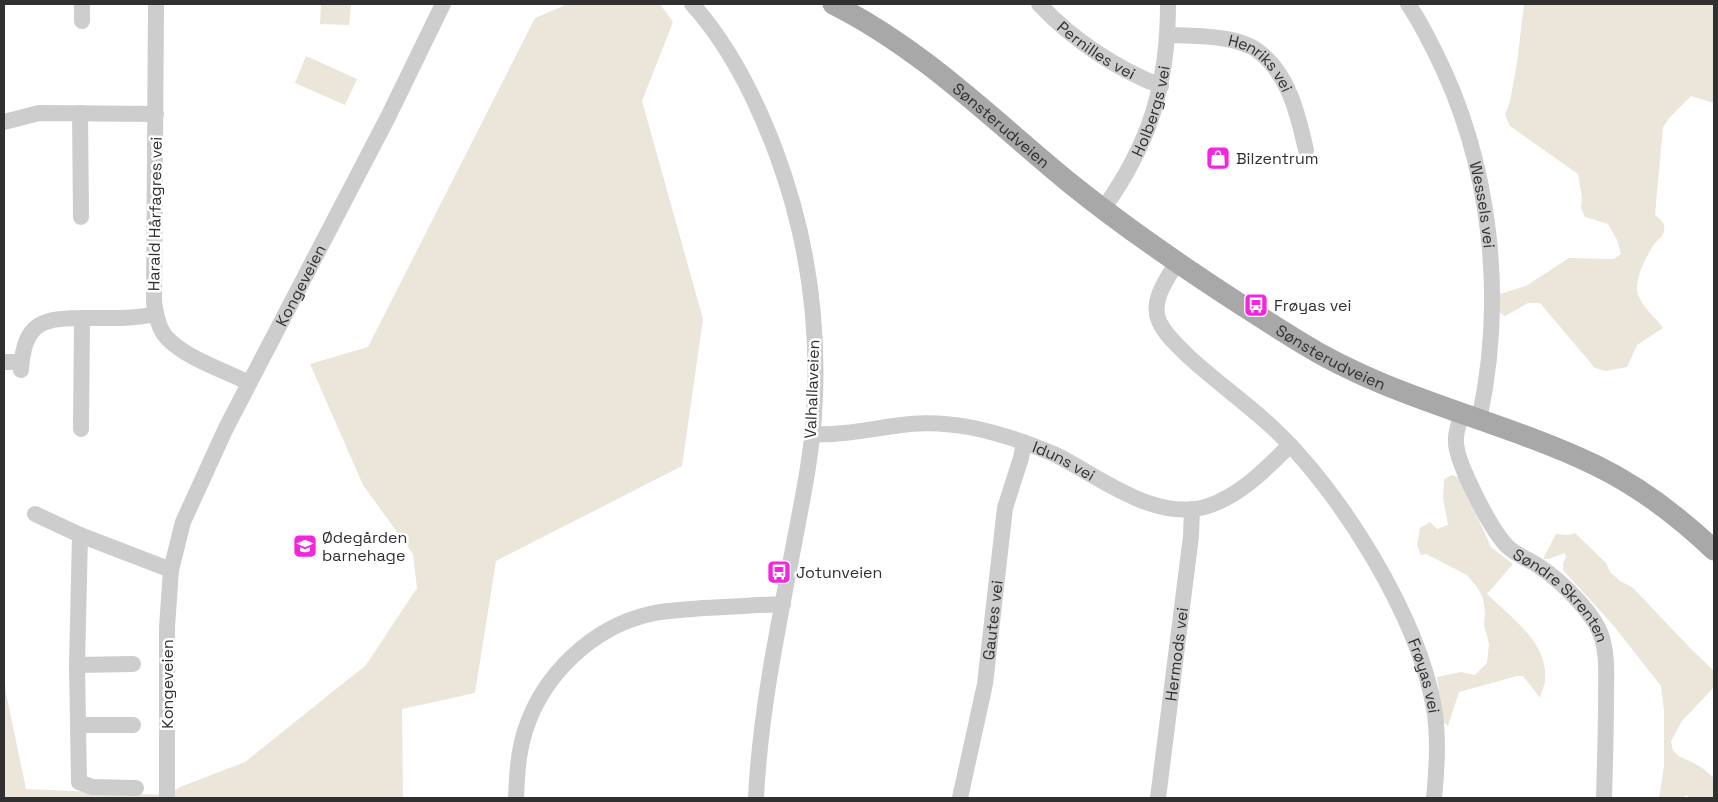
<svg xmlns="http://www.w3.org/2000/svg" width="1718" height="802" font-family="'Space Grotesk',sans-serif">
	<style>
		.green { fill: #ebe5da }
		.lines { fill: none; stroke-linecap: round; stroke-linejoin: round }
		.minor { stroke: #cdcdcd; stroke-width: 16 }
		.major { stroke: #a8a8a8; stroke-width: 21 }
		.labels { text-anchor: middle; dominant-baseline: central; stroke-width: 5; stroke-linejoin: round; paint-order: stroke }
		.street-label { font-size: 16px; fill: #303030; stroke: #fff }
		.poi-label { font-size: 16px; fill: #303030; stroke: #fff; text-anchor: start }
	</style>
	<rect width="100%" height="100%" fill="#fff"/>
	<!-- green -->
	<g class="green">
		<polygon points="321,4 351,4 349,25 320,24"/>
		<polygon points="568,4 660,4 673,22 642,101 703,319 682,466 496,561 475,693 402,709 403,798 4,798 4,673 6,693 26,789 167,795 180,787 245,762 366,665 417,588 413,554 363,485 310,364 368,347 535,18"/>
		<path d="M1524 4H1714V103L1691 96 1670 117 1663 127 1655 215C1660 219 1666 224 1664 231 1663 236 1658 240 1655 243 1647 255 1636 275 1637 290 1639 305 1655 316 1663 328L1637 345 1627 367 1606 371 1595 368 1540 303H1528L1505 316 1500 313 1497 302 1500 294 1526 286 1569 258 1614 259 1621 254 1617 240 1608 224 1585 217 1581 208 1582 197 1578 174 1510 126 1505 115 1510 101 1517 63Z"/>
		<polygon points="306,56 357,79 345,105 295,83"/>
		<path d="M1452 475 1460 478 1491 547 1513 564 1487 594C1510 617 1549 643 1545 680 1545 686 1541 691 1540 698L1523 676H1517L1459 692 1448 726 1443 722 1437 677 1461 672 1475 675 1487 663 1489 644 1484 625 1485 613 1483 598 1477 587 1467 575 1426 554 1421 555 1417 545 1420 528 1430 522 1437 529 1448 525 1443 498 1444 479Z"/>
		<path d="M1575 533 1606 563 1610 572 1620 581 1632 587 1692 650 1714 671V687L1682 721 1671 741C1673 758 1682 756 1695 764 1702 767 1708 773 1714 778V798H1691L1686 795 1683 798H1659L1664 766V711L1661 686 1613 625 1563 570V563L1566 557 1565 553 1548 559H1543L1556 534 1568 535Z"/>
	</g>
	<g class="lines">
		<!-- minor -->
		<g class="minor">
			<polyline points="82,4 82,21"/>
			<path d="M156 4 154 302C156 314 158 328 167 338 187 359 224 370 249 383"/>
			<path d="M692 4C731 47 757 101 777 155 808 239 820 327 814 416 811 459 802 501 794 544 778 627 760 713 756 798"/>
			<path id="s1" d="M1039 4C1072 39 1116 69 1161 86"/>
			<path id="s2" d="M1408 4C1418 18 1426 34 1434 50 1491 162 1506 297 1479 420"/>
			<path id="s3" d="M1168 35C1194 36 1237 35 1258 51 1289 74 1298 115 1306 150"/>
			<polyline points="80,113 81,217"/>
			<polyline points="4,122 39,113 156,114"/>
			<path id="s4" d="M1103 209C1150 144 1168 84 1168 4"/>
			<path id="s5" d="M1177 262C1167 279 1150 301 1159 321 1165 335 1178 346 1188 356 1215 381 1245 402 1272 427 1340 490 1418 616 1434 708 1439 737 1437 769 1434 798"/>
			<polyline points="4,362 21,362"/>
			<path d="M21 370C24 320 44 318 87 318 110 318 133 319 156 314"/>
			<path id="s6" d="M1462 413C1459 423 1455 432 1456 443 1457 464 1492 532 1508 547 1518 556 1530 560 1540 567 1560 580 1593 612 1601 635 1608 655 1606 678 1606 699 1606 732 1605 765 1604 798"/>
			<polyline points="81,429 82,318"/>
			<path id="s7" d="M812 434C845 436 878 427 910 424 932 422 953 424 974 428 1002 434 1028 443 1054 454 1099 476 1155 523 1208 506 1241 495 1266 469 1290 445"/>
			<polyline points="35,514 80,535 171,570"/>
			<polyline points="80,535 77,665 79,782 92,787 136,788"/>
			<polyline points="77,665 133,664"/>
			<polyline points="78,725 133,725"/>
			<path id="s8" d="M167 798V627L171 570 183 522 226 428 388 117 443 4"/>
			<path d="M516 798C517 775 518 753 525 731 543 674 593 627 650 614 667 610 686 610 703 608 730 607 756 605 783 604"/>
			<path id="s9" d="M960 798 985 684 1005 508 1021 458 1024 442"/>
			<path id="s10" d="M1158 798 1191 536 1192 509"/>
		</g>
		<!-- major -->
		<path class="major" id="s11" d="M833 4C923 49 994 121 1071 184 1143 242 1221 293 1300 342 1391 399 1499 419 1595 465 1639 486 1679 517 1714 550"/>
	</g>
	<!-- icons -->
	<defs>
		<g id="shop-square" transform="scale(1.25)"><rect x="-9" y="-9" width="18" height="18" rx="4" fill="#f425de" stroke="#fff"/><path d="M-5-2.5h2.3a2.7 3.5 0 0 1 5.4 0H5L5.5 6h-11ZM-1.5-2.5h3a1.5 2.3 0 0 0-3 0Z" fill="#fff"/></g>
		<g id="bus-square" transform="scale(1.25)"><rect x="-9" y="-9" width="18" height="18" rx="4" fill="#f425de" stroke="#fff"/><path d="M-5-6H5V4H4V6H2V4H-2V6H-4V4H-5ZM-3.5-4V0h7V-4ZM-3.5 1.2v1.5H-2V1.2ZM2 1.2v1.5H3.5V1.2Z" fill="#fff"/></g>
		<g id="school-square" transform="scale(1.25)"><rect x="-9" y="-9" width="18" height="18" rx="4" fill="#f425de" stroke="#fff"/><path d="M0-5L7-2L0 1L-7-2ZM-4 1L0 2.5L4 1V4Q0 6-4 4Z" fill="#fff"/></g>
	</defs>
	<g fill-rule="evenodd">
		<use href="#shop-square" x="1218" y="158"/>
		<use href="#bus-square" x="1256" y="305"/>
		<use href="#school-square" x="305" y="546"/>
		<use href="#bus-square" x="779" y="572"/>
	</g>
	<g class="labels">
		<!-- street labels -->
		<g class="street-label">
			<text stroke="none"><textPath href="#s1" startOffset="74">Pernilles vei</textPath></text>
			<text stroke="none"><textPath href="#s3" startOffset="102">Henriks vei</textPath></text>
			<text stroke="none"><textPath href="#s4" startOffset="110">Holbergs vei</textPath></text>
			<text stroke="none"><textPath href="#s11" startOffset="208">Sønsterudveien</textPath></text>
			<text stroke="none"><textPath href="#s2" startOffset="216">Wessels vei</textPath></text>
			<text transform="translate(155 214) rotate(-89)">Harald Hårfagres vei</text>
			<text stroke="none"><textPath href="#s8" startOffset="542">Kongeveien</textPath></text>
			<text stroke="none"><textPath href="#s11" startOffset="612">Sønsterudveien</textPath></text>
			<text transform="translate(812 389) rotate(-88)">Valhallaveien</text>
			<text stroke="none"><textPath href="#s7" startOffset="259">Iduns vei</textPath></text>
			<text stroke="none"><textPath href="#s6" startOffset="221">Søndre Skrenten</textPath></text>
			<text stroke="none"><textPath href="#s9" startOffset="181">Gautes vei</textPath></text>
			<text stroke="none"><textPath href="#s10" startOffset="145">Hermods vei</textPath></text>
			<text stroke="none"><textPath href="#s5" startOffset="515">Frøyas vei</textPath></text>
			<text transform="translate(167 684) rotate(-90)">Kongeveien</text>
		</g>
		<!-- poi labels -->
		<g class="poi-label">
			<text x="1236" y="158">Bilzentrum</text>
			<text x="1274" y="305">Frøyas vei</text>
			<text x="322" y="537">Ødegården<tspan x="322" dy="18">barnehage</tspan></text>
			<text x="796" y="572">Jotunveien</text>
		</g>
	</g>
	<!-- border -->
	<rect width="1718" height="802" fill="none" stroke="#303030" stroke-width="10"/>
</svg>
